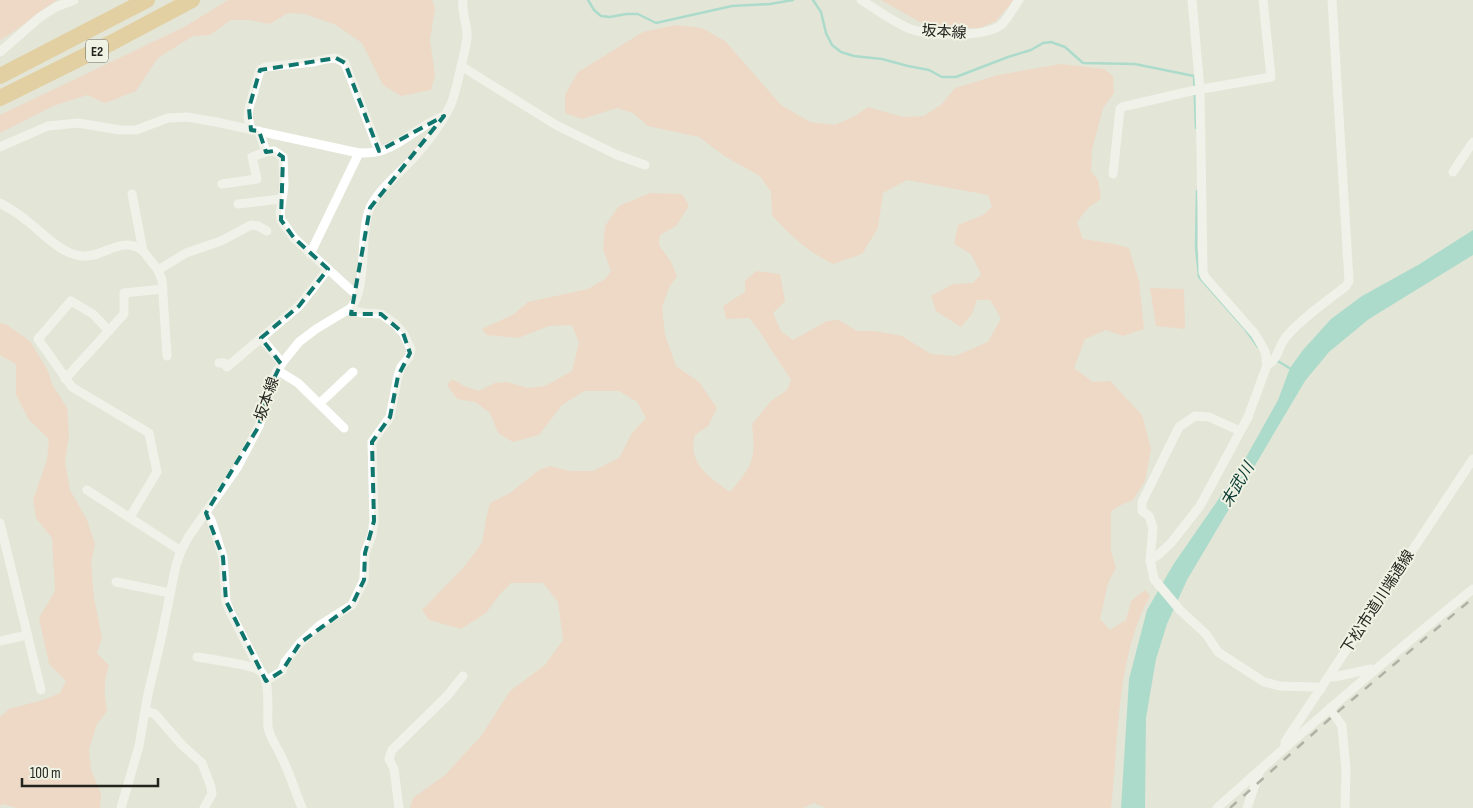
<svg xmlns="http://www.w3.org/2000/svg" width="1473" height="808" font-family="'Sofia Sans Condensed','Noto Sans JP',sans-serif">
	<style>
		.green { fill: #f9c9b1 }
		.water { fill: #6acfbd }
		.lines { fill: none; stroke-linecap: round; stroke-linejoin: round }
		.stream { stroke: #6acfbd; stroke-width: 2.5 }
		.street { stroke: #fff; stroke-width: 9 }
		.highway { stroke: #e1b565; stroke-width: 16 }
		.rail { stroke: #73746b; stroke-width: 2.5; stroke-dasharray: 9 9; stroke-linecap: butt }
		.marked { fill: none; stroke: #0f766e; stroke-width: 4; stroke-dasharray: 10 6; stroke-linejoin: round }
		.labels { text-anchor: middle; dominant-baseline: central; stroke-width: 4; stroke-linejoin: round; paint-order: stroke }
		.shield { fill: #f0f2e4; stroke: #606259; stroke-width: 1 }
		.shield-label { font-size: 14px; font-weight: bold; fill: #23241e }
		.street-label { font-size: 15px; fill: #23241e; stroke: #f0f2e4 }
		.water-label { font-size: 16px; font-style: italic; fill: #093a33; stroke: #f0f2e4 }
	</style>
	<rect width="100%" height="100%" fill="#e3e5d7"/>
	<!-- green -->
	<g class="green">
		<path d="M0 0H57C37 12 21 29 0 40Z"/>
		<polygon points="228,0 432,0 435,8 430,40 435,75 431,90 401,96 383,85 362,43 336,25 305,14 288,13 270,24 249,20 231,20 210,35 193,36 158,58 136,91 105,103 87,95 53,106 0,133 0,115 184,27"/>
		<polygon points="881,0 1013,0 1013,1 996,21 980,28 955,28 920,22"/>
		<path d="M676 25 702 28 725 41 781 105 810 122 835 125 855 116 868 107 903 117 924 116 942 104 955 88 998 75 1061 64 1104 69 1113 76 1114 93 1103 108 1092 150 1091 171 1098 180 1101 199 1088 208 1077 222 1083 239 1114 244 1129 248 1139 281 1144 329 1123 336 1106 330 1085 339 1074 368 1093 382 1110 381 1142 415 1151 449 1145 481 1133 500 1123 504 1111 511V551L1116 568 1108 583 1100 619 1110 630 1126 620 1131 601 1145 590 1150 596C1116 657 1119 739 1111 808H826L814 803 803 808H410L413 798 445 775 481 736 510 691 545 665 563 640 558 602 543 583H511L500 594 486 613 461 629 429 620 422 610 464 567 482 543 486 519 490 503 510 493 539 470 550 466 570 471H593L619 458 632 433 646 418 637 402 619 391H584L562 405 539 435 513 442 498 433 490 413 475 402 457 399 447 385 452 379 464 386 479 391 495 383 506 382 528 388 545 386 572 371 579 343 572 325 549 326 518 338 487 335 482 329 514 314 528 302 588 289 605 279 611 271 603 249 605 226 619 206 650 193 682 194 689 206 676 226 660 235 659 245 671 262 677 276 669 288 662 307 665 335 676 366 699 382 717 408 708 426 695 435C687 463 709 477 730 492 753 465 756 459 752 424L771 401 787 390 791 380 758 329 749 318 726 319 723 306 745 292V281L756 271 780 274 785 301 773 313 781 331 793 340 827 321 839 320 857 331H875L902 336 931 354 955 356 988 342 1001 318 990 300H977L972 314 961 327 936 311 931 296 953 284 973 283 981 274 971 254 954 244 958 225 983 215 992 207 988 195 907 180 883 193 878 228 862 254 833 264C807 251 791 236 772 215L771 192 760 176 726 157 699 137 648 126 633 113 617 108 582 119 565 113V95L578 72 643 32Z"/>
		<polygon points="1150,288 1184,289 1185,329 1156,326"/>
		<path d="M0 323 7 325 30 341 48 371 52 384 67 408 69 435 65 462 70 490 87 520 95 544 91 563 94 598 102 638 97 653 109 666C103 681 104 695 107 711L97 724 89 749 91 770 101 793 100 808H16L4 804 0 806V717L9 709 43 700 60 693 66 681 49 664 39 618 55 591 52 538 36 518 33 500 47 460 49 439 29 420 16 395V364L0 355Z"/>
	</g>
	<!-- water -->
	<polygon class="water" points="1473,230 1473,255 1369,319 1329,352 1305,381 1187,580 1167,624 1156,659 1146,718 1145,808 1121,808 1129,679 1147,610 1173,565 1240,468 1278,400 1290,368 1303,350 1331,319 1362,296 1418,265"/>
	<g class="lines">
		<!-- stream -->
		<g class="stream">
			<polyline points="588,0 594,10 601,16 610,17 626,14 638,14 656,23 732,6 770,4 793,0"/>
			<polyline points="813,0 821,12 826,33 832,45 841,52 854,56 882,59 908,66 929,70 942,77 956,77 1008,57 1031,50 1043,43 1051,42 1065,47 1083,63 1135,64 1194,76 1196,128"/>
			<polyline points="1197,191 1196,247 1199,277 1245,329 1258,347"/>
			<polyline points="1276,360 1291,369"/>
		</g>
		<!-- street -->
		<g class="street">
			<path d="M861 0C876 9 891 21 908 28 927 36 984 38 1001 25 1008 19 1013 8 1019 0"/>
			<polyline points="1192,0 1200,90 1203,272 1205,277 1255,334 1265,351 1267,365 1248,417 1200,506 1171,543 1158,555 1150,560 1154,579 1180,610 1206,634 1218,652 1264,682 1280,686 1316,687 1321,689"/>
			<polyline points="0,52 40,17 56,7 74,0"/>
			<polyline points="461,66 556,125 617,155 645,165"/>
			<polyline points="251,130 248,117 249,108 260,70 265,67 314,62 326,59 336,58 345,63 379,151"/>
			<polyline points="259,131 266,152 274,151 283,157 284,186 280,213 281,220 294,238 352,291 357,293"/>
			<path d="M0 147 48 126 78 123 120 130H136L168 118 187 117 216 122 359 153C364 153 370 153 375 152 401 147 420 124 444 116"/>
			<polyline points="1453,172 1473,142"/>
			<polyline points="1113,174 1120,109 1122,107 1191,91 1271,77 1263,0"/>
			<polyline points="222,184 257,179 252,157 266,152"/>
			<polyline points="132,194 143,251 158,270 162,280 167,356"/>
			<path d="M0 203C9 208 18 213 26 220 42 232 59 253 81 256 103 259 121 234 143 251"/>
			<polyline points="238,204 281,199"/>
			<polyline points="310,254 359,153"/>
			<polyline points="158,270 186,253 221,241 251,225 258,226 267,231"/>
			<polyline points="109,331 93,314 71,301 38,339 72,387 149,433 157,472 130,517"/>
			<polyline points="261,338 282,363"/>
			<polyline points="219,363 224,363 227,367 299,306 328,269"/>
			<path d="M1267 365C1279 359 1278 346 1286 337 1303 317 1326 302 1346 286L1349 281 1332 0"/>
			<polyline points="277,370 298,383 344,428"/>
			<polyline points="65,379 124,314 124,293 163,289"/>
			<polyline points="320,403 353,372"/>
			<polyline points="87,490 181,551"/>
			<polyline points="206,513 211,520 223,557 226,601 230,612 260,670"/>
			<polyline points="0,523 41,690"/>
			<polyline points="1150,560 1153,528 1149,516 1142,511 1142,502 1179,427 1195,416 1209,417 1240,431"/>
			<polyline points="116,582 170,593"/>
			<polyline points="0,641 27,635"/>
			<path d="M197 657C208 659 254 665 260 671 271 679 267 713 268 727 270 739 277 746 282 758 290 774 295 791 302 808"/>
			<polyline points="1330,676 1334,677 1371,669 1373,670"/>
			<polyline points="266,681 282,671 285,662 300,643 320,625 352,605 364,580 365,553 372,535 374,521 372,442 390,417 398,376 401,367 409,357 411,349 403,333 395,324 381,314 363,313 354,311 351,308"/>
			<polyline points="1330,708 1342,726 1346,770 1345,808"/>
			<polyline points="146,711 155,714 182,745 202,763 211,787 212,794 204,808"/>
			<polyline points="1285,746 1285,742 1473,459"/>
			<path d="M121 808 139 746 148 694 161 639 176 565 181 551 189 536 237 468 259 426 263 414 266 395 271 382 282 363 299 342 316 329 351 308C368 287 359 234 370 208 378 189 403 171 417 154 430 139 443 122 451 104 456 92 458 79 461 67 463 57 466 48 467 37 468 25 461 13 463 0"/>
			<polyline points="399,808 394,769 389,759 392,750 448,695 463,676"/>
			<path d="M1217 808C1301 733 1385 659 1473 589"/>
			<polyline points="1247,808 1260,770"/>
		</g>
		<!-- highway -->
		<g class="highway">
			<polyline points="0,76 147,0"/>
			<polyline points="0,98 111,43 192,0"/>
		</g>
		<!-- rail -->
		<polyline class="rail" points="1230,808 1334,715 1473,598"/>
	</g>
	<!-- marked area -->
	<path d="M0 0H1473V808H0ZM336 58 345 63 379 151 444 116 370 208 351 314H381L403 333 410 353 398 376 390 417 372 442 374 521 365 553 364 580 352 605 300 643 282 671 266 681 226 601 223 557 206 513 259 426 266 395 281 364 261 338 299 306 328 269 294 238 281 220 283 157 274 151 266 152 259 131 251 130 249 108 260 70Z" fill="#e3e5d7" fill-opacity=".55" fill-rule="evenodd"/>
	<path class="marked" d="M336 58 345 63 379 151 444 116 370 208 351 314H381L403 333 410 353 398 376 390 417 372 442 374 521 365 553 364 580 352 605 300 643 282 671 266 681 226 601 223 557 206 513 259 426 266 395 281 364 261 338 299 306 328 269 294 238 281 220 283 157 274 151 266 152 259 131 251 130 249 108 260 70Z"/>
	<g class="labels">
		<!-- shield labels -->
		<rect class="shield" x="86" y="39.5" width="22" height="23" rx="4"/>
		<g class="shield-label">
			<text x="97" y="51">E2</text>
		</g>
		<!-- street labels -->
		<g class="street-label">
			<text transform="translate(944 32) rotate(4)">坂本線</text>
			<text transform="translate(267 399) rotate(-71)">坂本線</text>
			<text transform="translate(1378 602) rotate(-57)">下松市道川端通線</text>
		</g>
		<!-- water labels -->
		<g class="water-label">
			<text transform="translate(1238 485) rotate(-59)">末武川</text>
		</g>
	</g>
	<!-- scale -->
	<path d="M22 778v8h136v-8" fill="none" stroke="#23241e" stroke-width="2.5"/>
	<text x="30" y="778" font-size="15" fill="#23241e" stroke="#f0f2e4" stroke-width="4" paint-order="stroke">100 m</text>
</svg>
